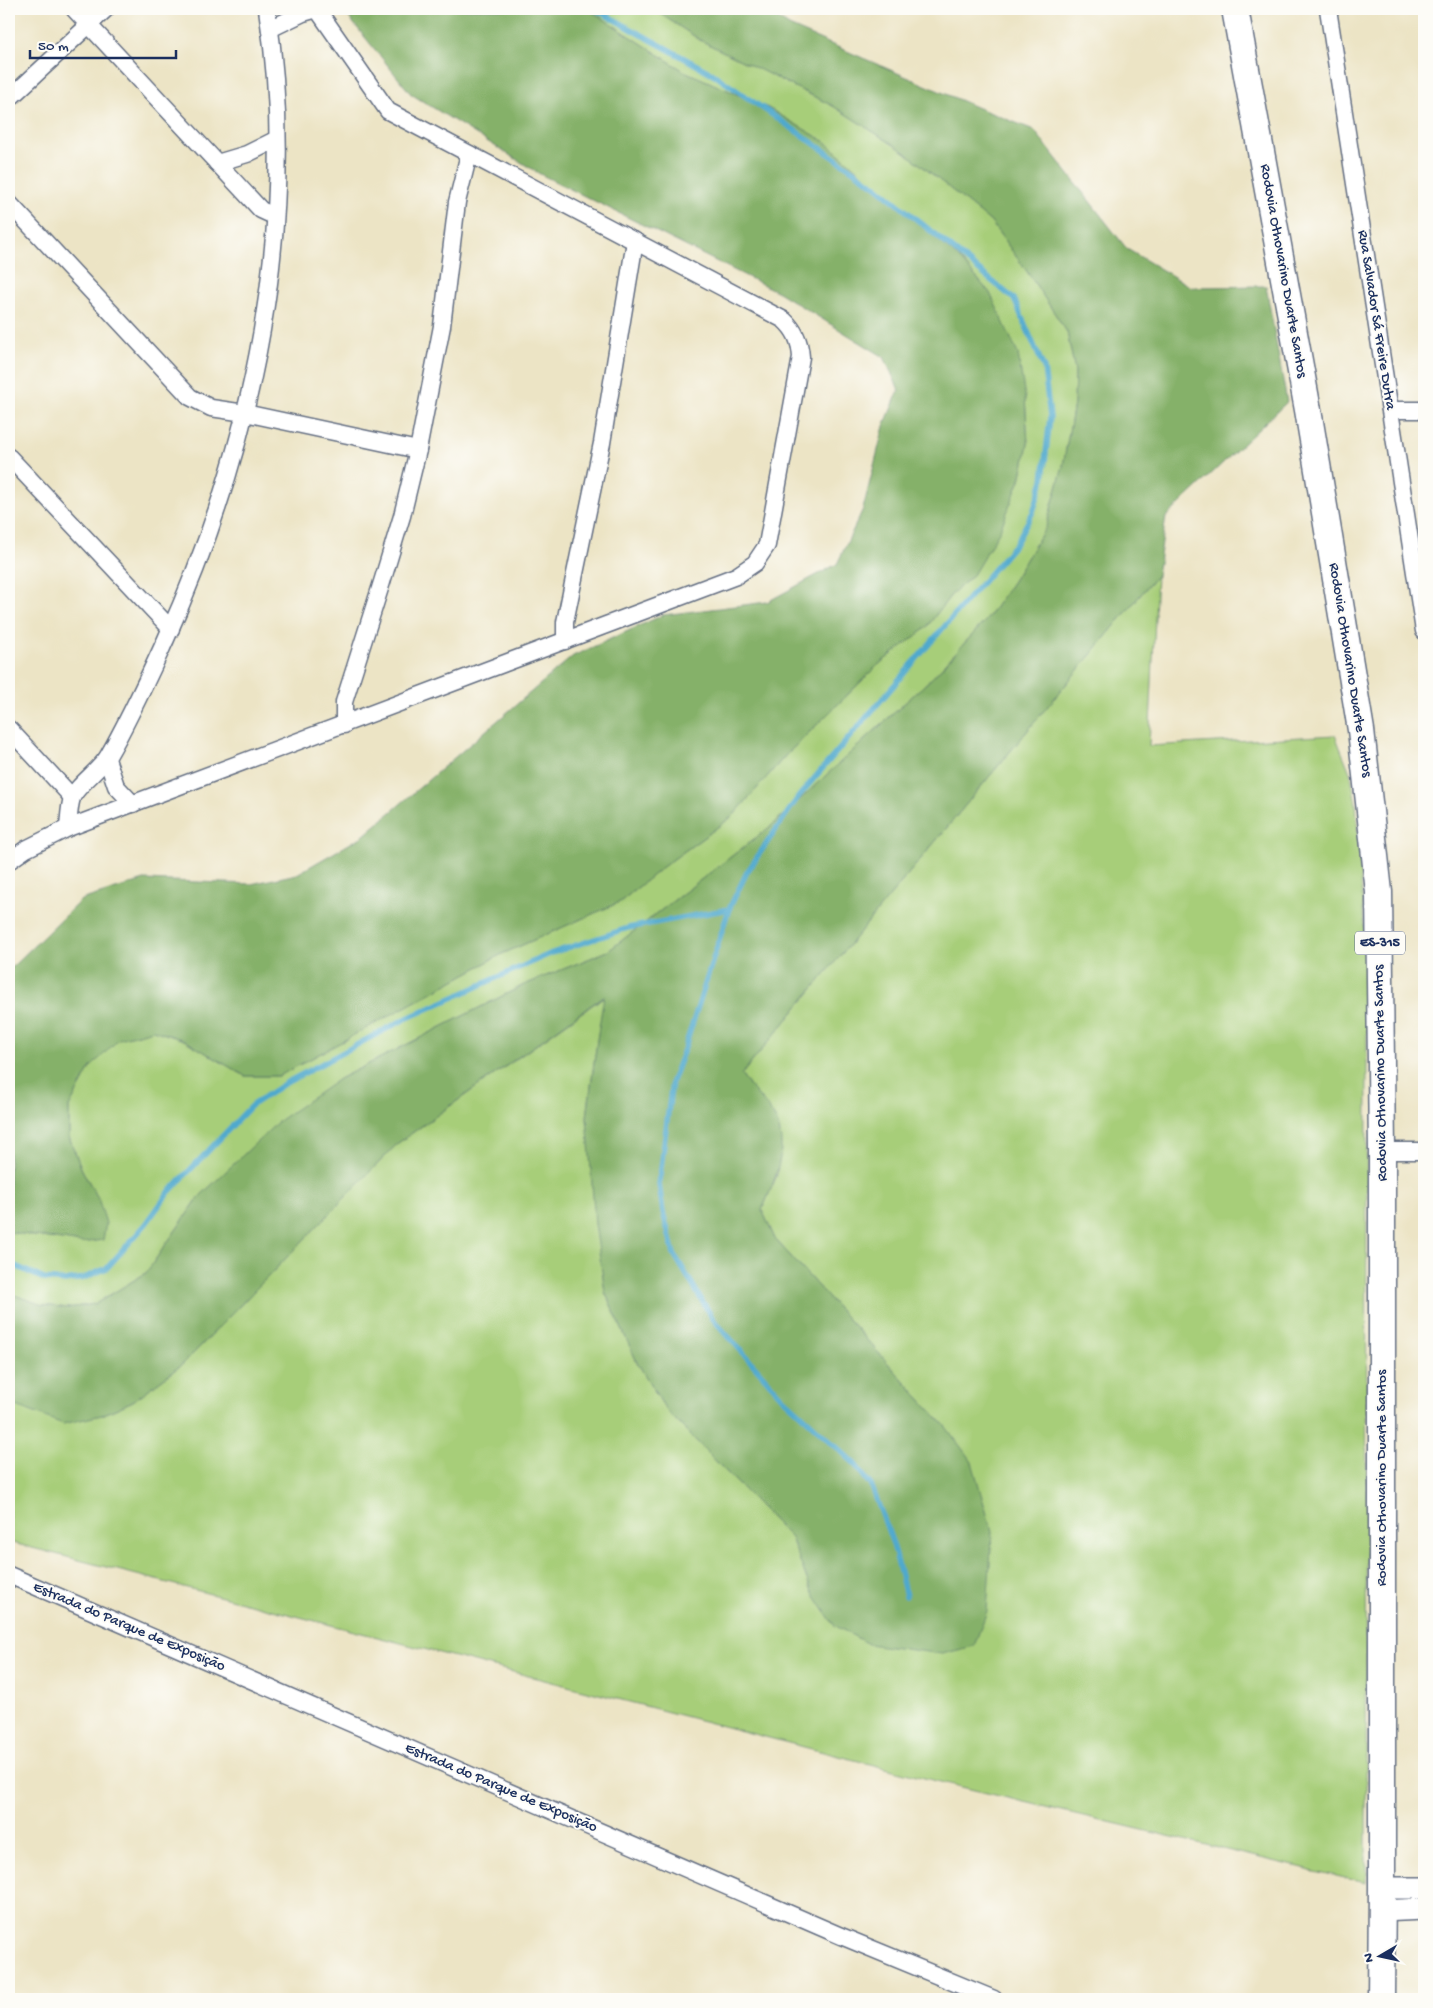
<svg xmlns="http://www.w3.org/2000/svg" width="1433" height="2008" font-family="'Gochi Hand',sans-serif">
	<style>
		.green { fill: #a7ce79; stroke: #617e6c }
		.forest { fill: #85b169; stroke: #507064 }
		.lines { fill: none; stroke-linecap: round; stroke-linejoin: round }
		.stream { stroke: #50a9cd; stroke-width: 5.5 }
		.minor-casing { stroke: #646e82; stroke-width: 19 }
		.tertiary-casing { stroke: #646e82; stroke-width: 24 }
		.primary-casing { stroke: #646e82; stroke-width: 29 }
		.minor { stroke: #fff; stroke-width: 16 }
		.tertiary { stroke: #fff; stroke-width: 21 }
		.primary { stroke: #fff; stroke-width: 26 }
		.labels { text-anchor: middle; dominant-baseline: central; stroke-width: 4; stroke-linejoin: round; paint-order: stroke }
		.shield { fill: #fdfcf7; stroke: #5f6c8c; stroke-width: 1 }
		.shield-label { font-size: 14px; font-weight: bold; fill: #1b2f5e }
		.street-label { font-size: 15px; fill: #1b2f5e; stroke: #fdfcf7 }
	</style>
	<rect width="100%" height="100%" fill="#fdfcf7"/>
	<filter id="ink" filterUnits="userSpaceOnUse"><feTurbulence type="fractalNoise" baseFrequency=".02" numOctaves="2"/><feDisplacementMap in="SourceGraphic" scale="10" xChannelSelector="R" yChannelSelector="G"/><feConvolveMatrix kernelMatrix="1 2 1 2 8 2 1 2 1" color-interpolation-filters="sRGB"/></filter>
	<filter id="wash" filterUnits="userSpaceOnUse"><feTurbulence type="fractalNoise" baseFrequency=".0096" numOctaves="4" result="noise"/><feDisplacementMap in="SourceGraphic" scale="20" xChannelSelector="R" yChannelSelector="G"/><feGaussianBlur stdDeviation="1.12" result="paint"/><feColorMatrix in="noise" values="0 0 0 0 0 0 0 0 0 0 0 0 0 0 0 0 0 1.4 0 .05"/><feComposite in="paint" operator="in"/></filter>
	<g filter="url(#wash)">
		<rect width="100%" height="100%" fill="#ece4c5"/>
		<!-- green -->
		<g class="green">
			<polygon points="588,9 653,9 700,40 833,106 905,152 991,222 1026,270 1067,332 1075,371 1074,404 1063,466 1046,527 1013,581 987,619 933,677 771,826 608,951 524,985 339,1079 199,1197 146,1273 95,1304 68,1308 42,1305 9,1293 9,1232 82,1243 98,1198 82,1170 69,1137 69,1107 90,1068 119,1039 153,1030 184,1040 245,1076 279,1076 502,954 620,902 664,866 733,816 786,755 878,665 926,628 951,595 973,575 1020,480 1028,444 1025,397 990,293 959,258 824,141 768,108 684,71"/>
			<polygon points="1157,575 1149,746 1335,735 1351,775 1356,804 1367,971 1366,1883 932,1780 9,1542 9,1403 31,1410 102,1415 133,1401 184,1363 398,1143 605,996 597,1040 587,1117 605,1292 637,1362 666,1410 791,1538 812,1592 946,1427 775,1239 762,1210 777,1175 775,1118 741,1075"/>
		</g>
		<!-- forest -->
		<g class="forest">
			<polygon points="342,9 588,9 684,71 768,108 824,141 959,258 990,293 1018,354 1025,397 1028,444 1020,480 1000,530 973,575 951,595 926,628 878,665 786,755 733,816 664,866 620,902 502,954 279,1076 245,1076 184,1040 153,1030 119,1039 90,1068 69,1107 69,1137 82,1170 98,1198 106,1223 103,1240 82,1243 9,1232 9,970 81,900 144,880 251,884 297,874 363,836 573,656 663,615 767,602 837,564 863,509 884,426 899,390 884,357 778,292 540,174 411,94"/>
			<path d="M653 9H764L789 26 976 107 1034 130 1127 249 1191 287 1266 286 1287 402 1166 517 1157 575 741 1075C751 1089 766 1102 775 1118 790 1147 774 1183 762 1210L775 1239 946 1427 972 1462 992 1532 987 1611 974 1646 942 1654 868 1644 834 1625 812 1592 791 1538 666 1410 637 1362 605 1292 595 1224 587 1117 597 1040 604 996 398 1143 184 1363 133 1401 102 1415 63 1424 9 1403V1293L42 1305 68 1308 95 1304 146 1273 199 1197 280 1120 339 1079 524 985 608 951 771 826 933 677 987 619 1013 581 1046 527 1063 466 1074 404 1075 371 1067 332 1026 270 991 222 905 152 833 106 700 40Z"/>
		</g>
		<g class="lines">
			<!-- stream -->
			<g class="stream">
				<polyline points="595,9 713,74 877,187 1014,299 1044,368 1050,417 1043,480 1033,512 1016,543 799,796 747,872 729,909 685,1047 672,1081 659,1184 663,1212 674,1254 713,1319 782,1397 854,1463 872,1487 893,1544 906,1596"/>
				<polyline points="9,1263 44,1279 65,1281 84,1278 107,1268 146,1224 169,1192 252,1105 284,1084 403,1020 552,953 628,928 729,909"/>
			</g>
		</g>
	</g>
	<g filter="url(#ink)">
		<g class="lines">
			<!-- minor casing -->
			<g class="minor-casing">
				<g id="minor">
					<polyline points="74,9 261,210 274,216"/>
					<polyline points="1328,9 1424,631"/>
					<polyline points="270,29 303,13 317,9"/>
					<polyline points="9,99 106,9"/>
					<polyline points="217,163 247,154 277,139"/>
					<polyline points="9,203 190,397 211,408 245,413 418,450"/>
					<polyline points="1390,410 1424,410"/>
					<polyline points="9,457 171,629"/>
					<polyline points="565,641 565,622 602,443 635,241"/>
					<polyline points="344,725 344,702 382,582 402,516 418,450 442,326 457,202 469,154"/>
					<polyline points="9,729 72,797"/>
					<polyline points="107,759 116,786 133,804"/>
					<path d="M68 828C69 819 69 807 72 798 76 786 101 769 108 756 130 718 148 678 166 639 254 445 300 221 267 9"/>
					<path d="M9 861 26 849 68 828 736 576 755 563 767 545 801 357C800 341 795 330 784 320L388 111 317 9"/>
					<polyline points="1382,1151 1424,1151"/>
					<polyline points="9,1575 841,1936 994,1999"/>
				</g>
			</g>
			<!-- tertiary casing -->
			<g class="tertiary-casing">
				<g id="tertiary">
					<polyline points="1382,1888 1424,1888"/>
					<polyline points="1381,1911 1424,1909"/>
				</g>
			</g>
			<!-- primary casing -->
			<g class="primary-casing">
				<polyline id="primary" points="1235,9 1308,410 1361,730 1379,892 1382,1151 1382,1888 1381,1999"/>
			</g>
			<!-- minor -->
			<use href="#minor" class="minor"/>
			<!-- tertiary -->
			<use href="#tertiary" class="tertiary"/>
			<!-- primary -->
			<use href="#primary" class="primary"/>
		</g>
	</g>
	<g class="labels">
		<!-- shield labels -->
		<rect class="shield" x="1355" y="931.5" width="50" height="23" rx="4"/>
		<g class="shield-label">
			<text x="1380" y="943">ES-315</text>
		</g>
		<!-- street labels -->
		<g class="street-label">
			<text transform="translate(1283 271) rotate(80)">Rodovia Othovarino Duarte Santos</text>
			<text transform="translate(1376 320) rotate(81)">Rua Salvador Sá Freire Dutra</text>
			<text transform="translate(1350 670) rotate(81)">Rodovia Othovarino Duarte Santos</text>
			<text transform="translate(1381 1073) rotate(-91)">Rodovia Othovarino Duarte Santos</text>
			<text transform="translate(1382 1478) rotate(-90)">Rodovia Othovarino Duarte Santos</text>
			<text transform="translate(129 1627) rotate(23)">Estrada do Parque de Exposição</text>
			<text transform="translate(501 1788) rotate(23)">Estrada do Parque de Exposição</text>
		</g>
	</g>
	<!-- margin -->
	<rect width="1433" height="2008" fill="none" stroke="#fdfcf7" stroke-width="30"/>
	<!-- north arrow -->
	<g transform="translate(1380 1956) rotate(261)" stroke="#fdfcf7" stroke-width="4" paint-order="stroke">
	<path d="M0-4L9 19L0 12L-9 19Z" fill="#1b2f5e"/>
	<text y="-8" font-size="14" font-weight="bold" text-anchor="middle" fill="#1b2f5e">N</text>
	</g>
	<!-- scale -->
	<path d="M30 50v8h146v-8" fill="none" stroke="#1b2f5e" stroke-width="2.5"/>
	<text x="38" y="50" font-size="15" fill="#1b2f5e" stroke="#fdfcf7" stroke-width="4" paint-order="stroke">50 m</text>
</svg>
